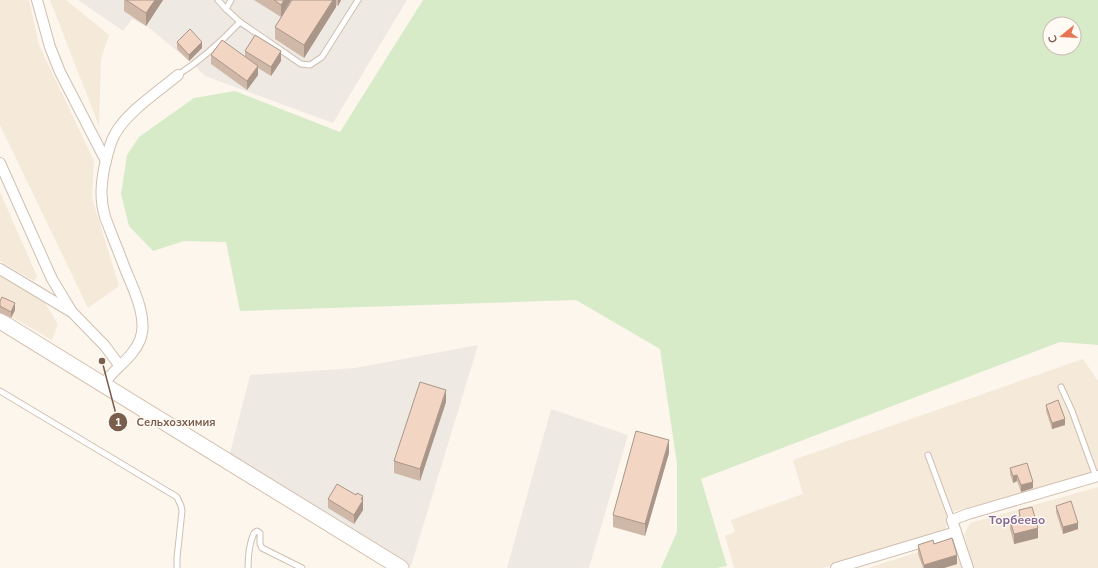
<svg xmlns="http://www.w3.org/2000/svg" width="1098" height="568" font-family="Mulish,sans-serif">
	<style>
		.residential { fill: #f5e9da }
		.industrial { fill: #efe9e4 }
		.green { fill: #d7ebc9; fill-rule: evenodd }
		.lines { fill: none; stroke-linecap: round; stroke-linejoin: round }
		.lane-casing { stroke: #d0bfb0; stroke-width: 7 }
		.street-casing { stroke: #d0bfb0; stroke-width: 12 }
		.secondary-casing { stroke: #d5c1b0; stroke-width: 17 }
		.lane { stroke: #fff; stroke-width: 5 }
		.street { stroke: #fff; stroke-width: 10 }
		.secondary { stroke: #fff; stroke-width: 15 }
		.wall { fill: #d0b8a8 }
		.shaded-wall { fill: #a99688 }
		.building { fill: #f2d6c3; stroke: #a99688 }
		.labels { text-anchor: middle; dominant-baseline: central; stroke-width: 3; stroke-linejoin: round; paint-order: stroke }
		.quarter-label { font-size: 12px; font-weight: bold; fill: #856694; stroke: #fffaf3 }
		.leader { fill: none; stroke: #795d4d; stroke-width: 1.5 }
		.callout-dot { fill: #795d4d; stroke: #fffaf3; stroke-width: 1.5 }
		.mark-label { font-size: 12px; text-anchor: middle; font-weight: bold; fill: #fff }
		.callout-label { font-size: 11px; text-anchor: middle; font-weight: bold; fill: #795d4d; stroke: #fffaf3; stroke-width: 3; stroke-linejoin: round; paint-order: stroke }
	</style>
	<rect width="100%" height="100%" fill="#fdf6ec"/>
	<!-- residential -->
	<g class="residential">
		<polygon points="0,0 29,0 39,45 94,161 92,198 119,286 88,308 0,125"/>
		<polygon points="50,0 66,0 109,35 101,59 99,126"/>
		<polygon points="0,192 37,276 34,281 0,261"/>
		<polygon points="0,275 43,300 58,324 52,340 0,310"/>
		<polygon points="1083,359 1098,381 1098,471 952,512 945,530 823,568 734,568 725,536 735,532 731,520 803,494 793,460"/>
		<polygon points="1098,487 1098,568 974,568 964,535 970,523"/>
		<polygon points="953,541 962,568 868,568"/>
	</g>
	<!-- industrial -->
	<g class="industrial">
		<polygon points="78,0 407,0 333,123 205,76 194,65 148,27 132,19 123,31"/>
		<polygon points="478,345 411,566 229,457 250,375 355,368"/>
		<polygon points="551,409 628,435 589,568 507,568"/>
	</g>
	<!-- green -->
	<path class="green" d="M423 0H1098V345L1060 342 701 479 727 566 717 568H661L677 532V464L660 349 576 300 240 311 226 242 184 241 153 251 129 226 121 194 127 155 139 137 194 98 235 91 340 132ZM1050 24H1074V48H1050Z"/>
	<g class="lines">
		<!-- lane casing -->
		<g class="lane-casing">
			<g id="lane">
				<polyline points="226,9 231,0"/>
				<polyline points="240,22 301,64 310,65 322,57 358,0"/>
				<path d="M178 75C201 60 221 42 240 22L226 9 218 0"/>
				<polyline points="1061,387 1072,411 1096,477"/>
				<polyline points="0,391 177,497 181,506 182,511 177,558 177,568"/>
				<polyline points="928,455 952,520"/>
				<path d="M248 568C248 556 249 544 254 533L257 531 260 533V544L262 548 302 568"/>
			</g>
		</g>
		<!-- street casing -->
		<g class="street-casing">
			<g id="street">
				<polyline points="37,0 50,47 60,72 106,161"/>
				<polyline points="0,163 52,279 72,312 105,346 119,365"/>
				<polyline points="0,269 70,311"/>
				<path d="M103 385C113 369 133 358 140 340 149 318 132 286 124 266 118 250 111 233 105 217 100 200 101 186 104 169 107 157 109 144 115 134 127 112 159 91 178 75"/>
				<polyline points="836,568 956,532"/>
				<polyline points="968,568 952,520 968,514 1098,476"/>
			</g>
		</g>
		<!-- secondary casing -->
		<g class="secondary-casing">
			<polyline id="secondary" points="0,321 401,568"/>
		</g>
		<!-- lane -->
		<use href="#lane" class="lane"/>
		<!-- street -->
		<use href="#street" class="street"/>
		<!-- secondary -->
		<use href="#secondary" class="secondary"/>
	</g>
	<!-- wall -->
	<g class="wall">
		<polygon points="124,0 163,0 146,26 124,11"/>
		<polygon points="254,0 291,0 281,17"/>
		<polygon points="292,0 341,0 338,6 336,5 336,7 304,58 275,39 275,27"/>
		<polygon points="177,42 202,48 189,61 177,49"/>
		<polygon points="245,51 281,61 271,76 258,68 258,75 247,90 211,64 211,55 245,56"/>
		<polygon points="0,301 15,310 11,318 0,313"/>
		<polygon points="446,402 420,481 394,473 394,461"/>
		<polygon points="1046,405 1065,425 1052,429 1046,411"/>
		<polygon points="669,453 645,536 613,527 613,515"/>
		<polygon points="1010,468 1033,488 1021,492 1017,481 1013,483 1010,474"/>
		<polygon points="328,499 363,510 354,524 328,508"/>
		<polygon points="1056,506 1078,529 1063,534 1056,512"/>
		<polygon points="1019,510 1038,538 1014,544 1010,529 1010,520 1019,517"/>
		<polygon points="934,544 957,564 944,568 923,568 918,554 918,545"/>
	</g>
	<!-- shaded-wall -->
	<g class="shaded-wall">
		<polygon points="155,0 163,0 146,26 146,13"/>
		<polygon points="284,0 291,0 281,17 281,5"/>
		<polygon points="333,0 336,0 336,7 304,58 304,45"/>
		<polygon points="338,0 341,0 338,6"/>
		<polygon points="202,42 202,48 189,61 189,55"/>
		<polygon points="281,51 281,61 271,76 271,67"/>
		<polygon points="258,66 258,75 247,90 247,81"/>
		<polygon points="15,303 15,310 11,318 11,312"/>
		<polygon points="446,390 446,402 420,481 420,469"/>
		<polygon points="1065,419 1065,425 1052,429 1052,423"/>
		<polygon points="669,440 669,453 645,536 645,524"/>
		<polygon points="1017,475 1017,481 1013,483 1013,476"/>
		<polygon points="1033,482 1033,488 1021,492 1021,485"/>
		<polygon points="363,496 363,510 354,524 354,515"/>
		<polygon points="1078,523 1078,529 1063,534 1063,527"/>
		<polygon points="1038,528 1038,538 1014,544 1014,534"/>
		<polygon points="957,555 957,564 944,568 924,568 924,565"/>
	</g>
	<!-- building -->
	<g class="building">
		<polygon points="126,0 155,0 146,13"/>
		<polygon points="274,0 284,0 281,5"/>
		<polygon points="292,0 333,0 304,45 275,27"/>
		<polygon points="190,29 202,42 189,55 177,42"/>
		<polygon points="255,35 281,51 271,67 245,51"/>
		<polygon points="222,40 258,66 247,81 211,55"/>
		<polygon points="2,297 15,303 11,312 0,306 0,301"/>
		<polygon points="420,382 446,390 420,469 394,461"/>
		<polygon points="1058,400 1065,419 1052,423 1046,405"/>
		<polygon points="636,431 669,440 645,524 613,515"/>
		<polygon points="1027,463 1033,482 1021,485 1017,475 1013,476 1010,468"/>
		<polygon points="337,484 356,495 357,493 363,496 361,499 363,500 354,515 328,499"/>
		<polygon points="1071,501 1078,523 1063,527 1056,506"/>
		<polygon points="1032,507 1038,528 1014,534 1010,520 1020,517 1019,510"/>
		<polygon points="952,538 957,555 924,565 918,545 933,540 934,544"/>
	</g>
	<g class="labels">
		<!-- quarter labels -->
		<g class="quarter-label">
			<text x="1017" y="519">Торбеево</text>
		</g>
	</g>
	<!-- callouts -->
	<path class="leader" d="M102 361L118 422"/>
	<g class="callout-dot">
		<circle cx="102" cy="361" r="4"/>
		<circle cx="118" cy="422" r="10"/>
	</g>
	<g class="mark-label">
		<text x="118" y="426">1</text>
	</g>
	<g class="callout-label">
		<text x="176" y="426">Сельхозхимия</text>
	</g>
	<!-- north arrow -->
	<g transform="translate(1062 36) rotate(252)"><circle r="19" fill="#fffaf3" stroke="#c9bbb1"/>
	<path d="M0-3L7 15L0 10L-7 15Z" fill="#e57553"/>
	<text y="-6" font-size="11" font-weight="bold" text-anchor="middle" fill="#795d4d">С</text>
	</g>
</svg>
